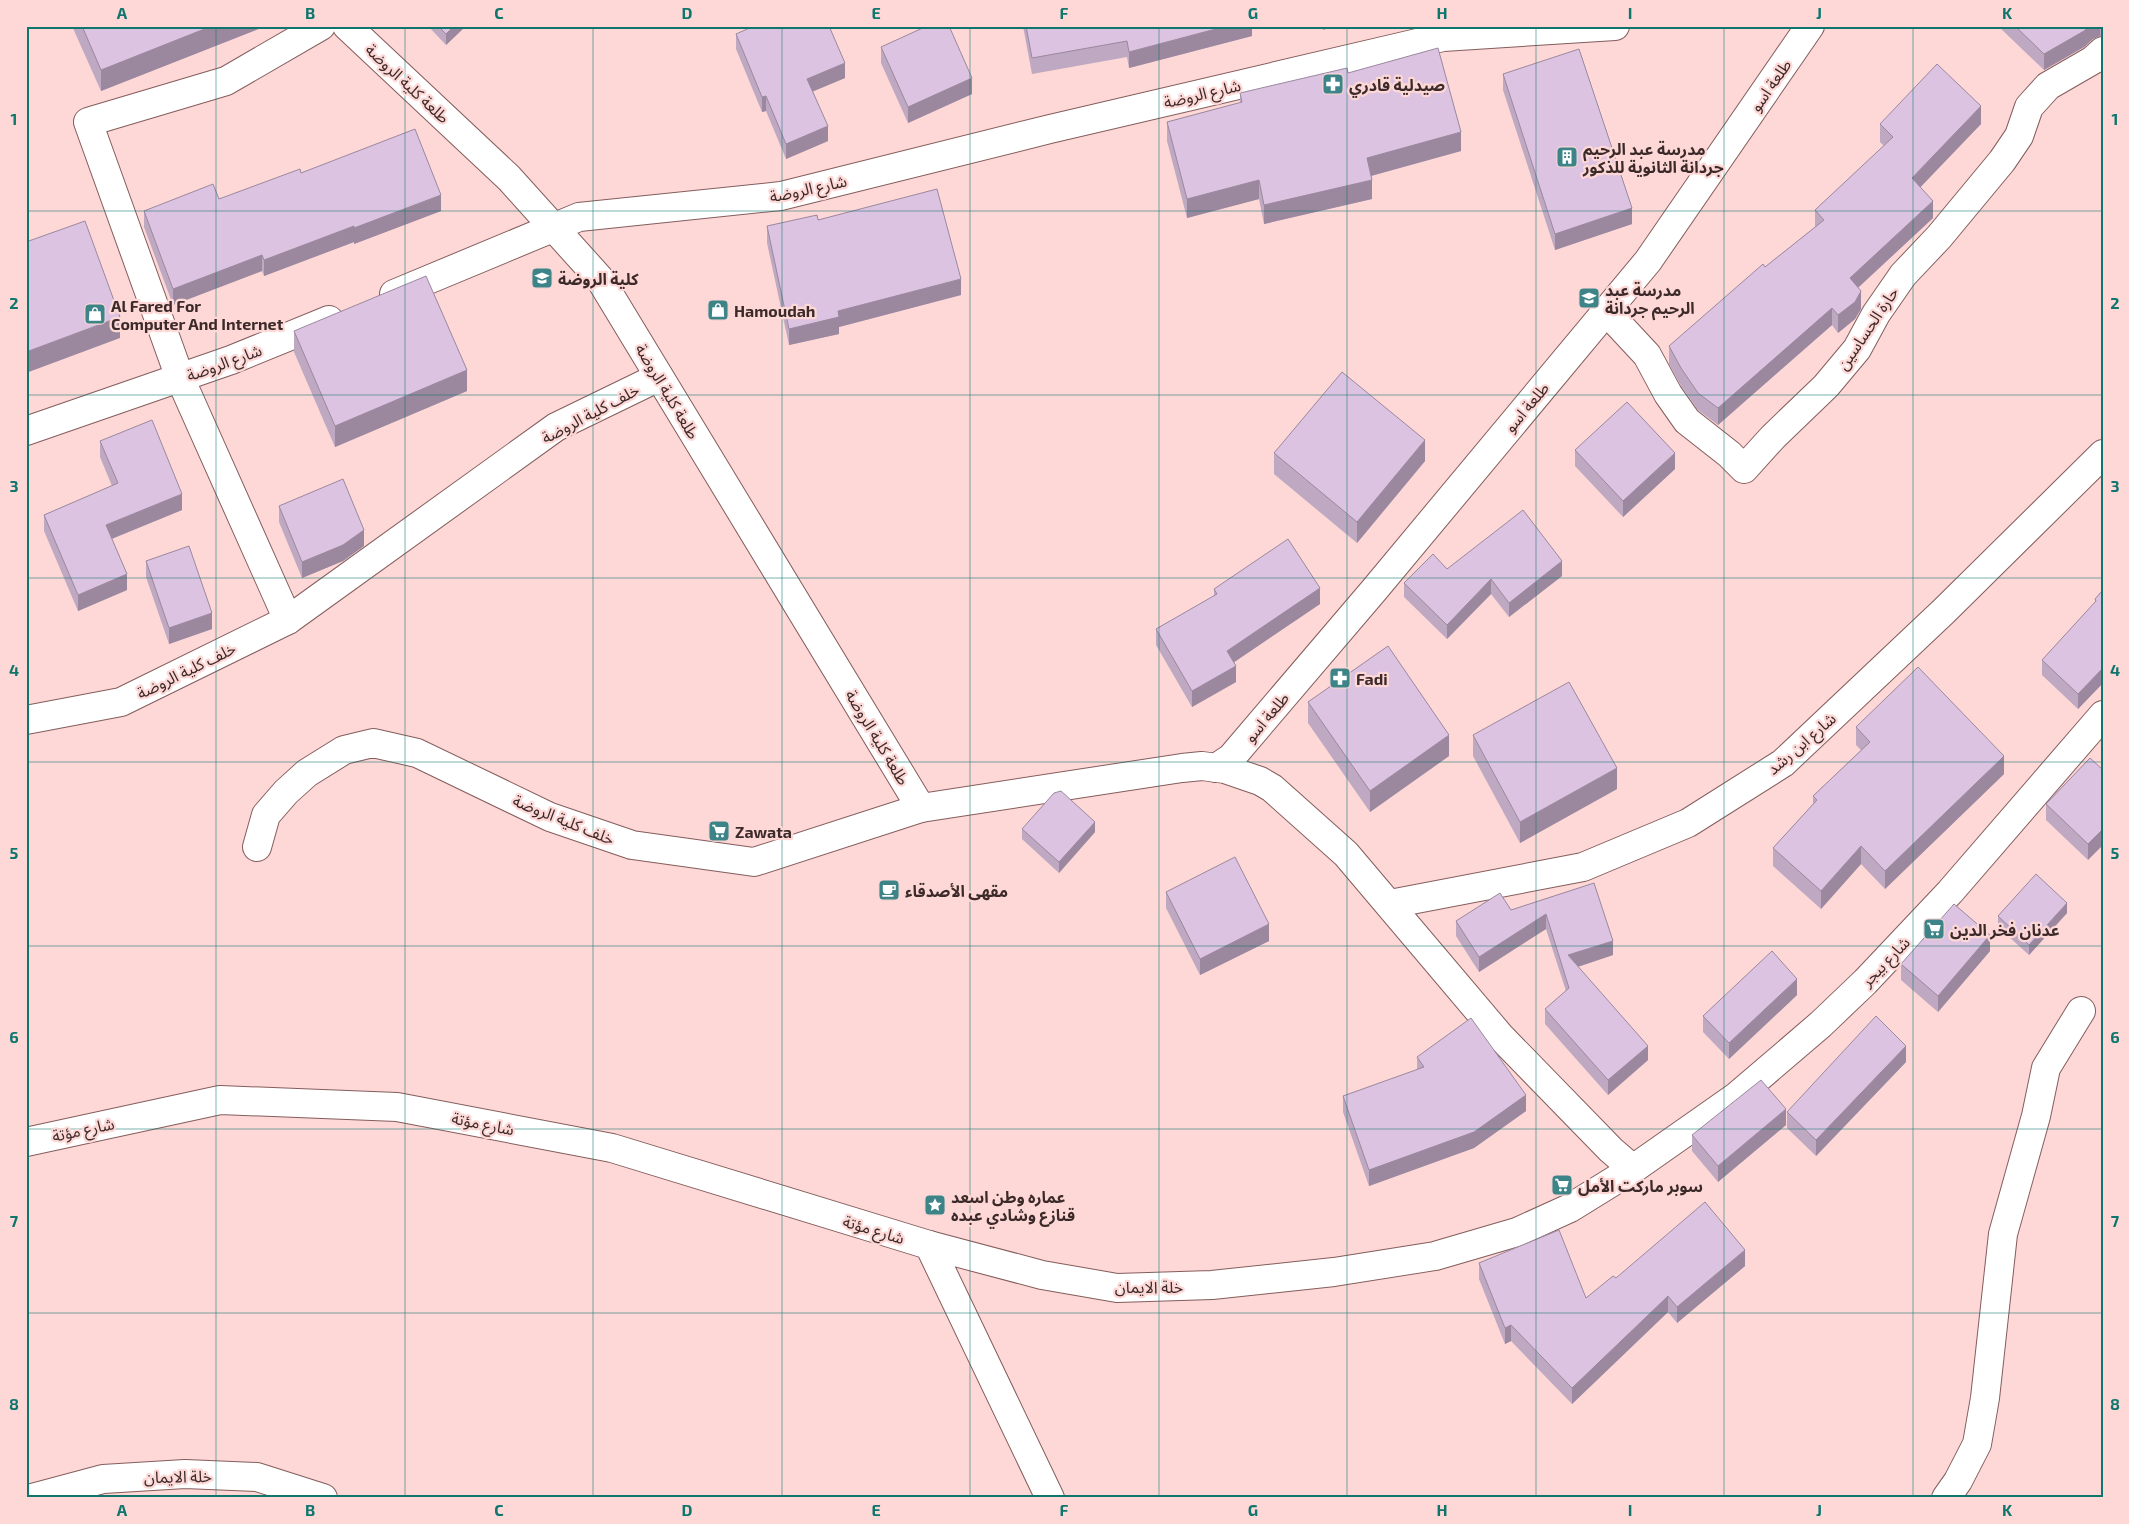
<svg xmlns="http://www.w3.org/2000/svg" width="2129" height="1524" font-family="'Exo 2','Noto Sans Arabic',sans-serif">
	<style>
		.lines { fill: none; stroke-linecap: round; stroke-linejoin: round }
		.minor-casing { stroke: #845d5c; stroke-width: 30 }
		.minor { stroke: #fff; stroke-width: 28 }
		.wall { fill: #bea8c2 }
		.shaded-wall { fill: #9b889e }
		.building { fill: #ddc3e2; stroke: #9b889e }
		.grid { fill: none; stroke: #0f766e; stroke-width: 1; stroke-opacity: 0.55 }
		.labels { text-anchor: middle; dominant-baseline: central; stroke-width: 4.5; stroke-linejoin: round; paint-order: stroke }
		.street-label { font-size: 16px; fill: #3b2a29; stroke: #fdd8d6 }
		.poi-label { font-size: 16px; font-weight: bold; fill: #3b2a29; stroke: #fdd8d6; text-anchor: start }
		.neatline { fill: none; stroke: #0f766e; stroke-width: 2 }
		.grid-label { font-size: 16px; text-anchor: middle; font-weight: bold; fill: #0f766e }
	</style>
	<rect width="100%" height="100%" fill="#fdd8d6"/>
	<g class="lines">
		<!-- minor casing -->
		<g class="minor-casing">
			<g id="minor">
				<polyline points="347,26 509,178 600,279 921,808"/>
				<polyline points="394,294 579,217 781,196 1050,129 1443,37 1615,26"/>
				<polyline points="1606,311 1647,355 1668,394 1687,421 1729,454 1744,469 1773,437 1826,386 1857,349 1876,314 1903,275 1939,237 2002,161 2019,136 2029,107 2048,86 2093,60 2103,51"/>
				<polyline points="26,431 231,360 329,320"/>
				<polyline points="288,620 180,378 88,122 226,81 321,26"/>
				<polyline points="26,720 121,702 288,620 556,427 659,377"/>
				<polyline points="1216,768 1231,758 1375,589 1648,261 1810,26"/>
				<polyline points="257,847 266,815 286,792 307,773 344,750 373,743 417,753 550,817 632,845 754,862 921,808 1182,768 1202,766 1225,769 1260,781 1272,788 1346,854 1500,1036 1611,1150 1633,1169"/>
				<polyline points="1390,904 1583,867 1688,823 1783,763 1944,611 2103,454"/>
				<polyline points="26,1142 220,1100 397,1107 612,1148 929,1245 1042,1275 1117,1288 1212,1285 1334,1272 1435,1256 1517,1232 1570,1208 1633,1169 1737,1096 1821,1024 1865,982 1950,892 2103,715"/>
				<polyline points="929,1245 1050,1498"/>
				<polyline points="32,1498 103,1479 185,1474 257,1477 323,1498"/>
				<polyline points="1946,1498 1958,1481 1977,1444 1985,1398 2003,1234 2036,1116 2046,1068 2081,1011"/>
			</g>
		</g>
		<!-- minor -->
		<use href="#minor" class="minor"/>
	</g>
	<!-- wall -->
	<g class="wall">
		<polygon points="72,26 266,26 101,91"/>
		<polygon points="428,26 466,26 446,45"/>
		<polygon points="1023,26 1252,26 1252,36 1129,68 1127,57 1032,74"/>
		<polygon points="1998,26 2103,26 2103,36 2100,36 2093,39 2084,47 2044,70"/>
		<polygon points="736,34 845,78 813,91 828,141 786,159 766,111 762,112 736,49"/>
		<polygon points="881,47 972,94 908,123 881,63"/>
		<polygon points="1348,73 1461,151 1371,176 1372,199 1264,224 1259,199 1187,218 1167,141 1167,122 1240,103 1240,93"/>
		<polygon points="1503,74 1632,224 1555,250 1503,90"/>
		<polygon points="1880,124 1981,124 1920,187 1933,218 1858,288 1861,309 1855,319 1838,333 1832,325 1718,425 1698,410 1681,386 1669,364 1669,346 1765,267 1815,227 1815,210 1884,146 1880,142"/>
		<polygon points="301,173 441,211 354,244 354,242 264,276 262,271 173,305 144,227 144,211 219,199"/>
		<polygon points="818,220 961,295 839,327 839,334 789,345 767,243 767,226"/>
		<polygon points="294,331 467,391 335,447 294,352"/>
		<polygon points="100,441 182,510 112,539 127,590 78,611 44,531 44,515 112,486 100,457"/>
		<polygon points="1575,450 1675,469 1623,517 1575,466"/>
		<polygon points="1274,453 1425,461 1357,543 1274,474"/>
		<polygon points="279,506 364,546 343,561 302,578 279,522"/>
		<polygon points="146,561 212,629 169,644 146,577"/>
		<polygon points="1447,569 1562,576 1509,617 1491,594 1447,639 1404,597 1404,583"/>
		<polygon points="1214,589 1320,604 1234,662 1236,682 1192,707 1156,645 1156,629 1214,596"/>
		<polygon points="2103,590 2103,683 2078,709 2042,675 2042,660 2095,603 2095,599"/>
		<polygon points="1308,702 1449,756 1370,812 1308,723"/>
		<polygon points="1856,727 2004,774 1885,889 1861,864 1821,909 1773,866 1773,848 1813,804 1813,796 1861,750 1856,745"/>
		<polygon points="1473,735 1617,789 1520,843 1473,756"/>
		<polygon points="2090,758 2088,860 2046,820 2046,804"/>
		<polygon points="1022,829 1095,832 1059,873 1022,839"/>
		<polygon points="1594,883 1613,955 1578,967 1648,1060 1608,1095 1545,1024 1545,1009 1566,991 1546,929 1479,972 1456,936 1456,921 1511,910"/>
		<polygon points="1166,892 1269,941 1200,975 1166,908"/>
		<polygon points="2067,913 2029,955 1998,927 1998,916"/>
		<polygon points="1990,951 1938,1012 1901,980 1901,964"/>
		<polygon points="1797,995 1729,1059 1703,1032 1703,1016"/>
		<polygon points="1417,1057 1526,1111 1474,1148 1369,1186 1343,1112 1343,1096 1417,1070"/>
		<polygon points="1906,1062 1816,1156 1787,1128 1787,1112"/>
		<polygon points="1786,1125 1718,1182 1692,1151 1692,1135"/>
		<polygon points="1479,1263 1586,1298 1616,1278 1745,1266 1677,1323 1668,1312 1572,1404 1511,1341 1505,1344 1479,1279"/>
	</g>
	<!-- shaded-wall -->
	<g class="shaded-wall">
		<polygon points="212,26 266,26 101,91 101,70"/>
		<polygon points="454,26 466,26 446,45 446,34"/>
		<polygon points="1227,26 1252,26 1252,36 1129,68 1129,52"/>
		<polygon points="1323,26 1333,26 1323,30"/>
		<polygon points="2089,26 2100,26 2100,36 2093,39 2084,47 2044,70 2044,54"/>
		<polygon points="845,63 845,78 807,94 807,79"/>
		<polygon points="972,78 972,94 908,123 908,107"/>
		<polygon points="766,96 766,111 762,112 762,97"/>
		<polygon points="1981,106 1981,124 1912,196 1912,178"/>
		<polygon points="828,126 828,141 786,159 786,144"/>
		<polygon points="1461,132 1461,151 1367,177 1367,158"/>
		<polygon points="1259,180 1259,199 1187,218 1187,199"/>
		<polygon points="1372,180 1372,199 1264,224 1264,205"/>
		<polygon points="441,195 441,211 354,244 354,228"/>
		<polygon points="1933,201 1933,218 1850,295 1850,278"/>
		<polygon points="1632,208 1632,224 1555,250 1555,234"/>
		<polygon points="354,226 354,242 264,276 264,260"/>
		<polygon points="262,255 262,271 173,305 173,289"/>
		<polygon points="961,279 961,295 839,327 839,334 789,345 789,329 838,311"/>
		<polygon points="1861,291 1861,309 1855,319 1838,333 1838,315"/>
		<polygon points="1832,308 1832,325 1718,425 1718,408"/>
		<polygon points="120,317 120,338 26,373 26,352"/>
		<polygon points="467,370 467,391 335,447 335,426"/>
		<polygon points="1425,440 1425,461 1357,543 1357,522"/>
		<polygon points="1675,453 1675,469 1623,517 1623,501"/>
		<polygon points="182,494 182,510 106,541 106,525"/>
		<polygon points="364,530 364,546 343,561 302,578 302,562"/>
		<polygon points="1562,561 1562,576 1509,617 1509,603"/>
		<polygon points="127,574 127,590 78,611 78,595"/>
		<polygon points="1491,579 1491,594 1447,639 1447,625"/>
		<polygon points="1320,588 1320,604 1227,667 1227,651"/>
		<polygon points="212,613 212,629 169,644 169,628"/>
		<polygon points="1236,666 1236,682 1192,707 1192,691"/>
		<polygon points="2103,668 2103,683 2078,709 2078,694"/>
		<polygon points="1449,735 1449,756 1370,812 1370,791"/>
		<polygon points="2004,756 2004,774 1885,889 1885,871"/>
		<polygon points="1617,768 1617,789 1520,843 1520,822"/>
		<polygon points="1095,822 1095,832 1059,873 1059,862"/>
		<polygon points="2103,829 2103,845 2088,860 2088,844"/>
		<polygon points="1861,846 1861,864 1821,909 1821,891"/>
		<polygon points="2067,903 2067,913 2029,955 2029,945"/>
		<polygon points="1546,914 1546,929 1479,972 1479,957"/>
		<polygon points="1269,924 1269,941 1200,975 1200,959"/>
		<polygon points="1990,935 1990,951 1938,1012 1938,996"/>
		<polygon points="1613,941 1613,955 1568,970 1568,955"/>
		<polygon points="1797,979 1797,995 1729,1059 1729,1043"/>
		<polygon points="1648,1046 1648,1060 1608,1095 1608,1080"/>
		<polygon points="1906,1046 1906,1062 1816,1156 1816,1140"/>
		<polygon points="1526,1095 1526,1111 1474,1148 1369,1186 1369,1170"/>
		<polygon points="1786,1109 1786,1125 1718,1182 1718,1166"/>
		<polygon points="1745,1250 1745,1266 1677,1323 1677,1307"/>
		<polygon points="1668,1296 1668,1312 1572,1404 1572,1388"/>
		<polygon points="1511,1325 1511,1341 1505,1344 1505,1328"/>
	</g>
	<!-- building -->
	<g class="building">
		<polygon points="82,26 212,26 101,70"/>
		<polygon points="438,26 454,26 446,34"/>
		<polygon points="754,26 829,26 845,63 807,79 828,126 786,144 766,96 762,97 736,34"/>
		<polygon points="927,26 949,26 972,78 908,107 881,47"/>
		<polygon points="1026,26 1227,26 1129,52 1127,41 1032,58"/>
		<polygon points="2015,26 2089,26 2084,31 2044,54"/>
		<polygon points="1438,48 1461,132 1367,158 1372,180 1264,205 1259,180 1187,199 1167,122 1242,102 1240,93 1347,68 1348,73"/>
		<polygon points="1579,49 1632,208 1555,234 1503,74"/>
		<polygon points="1937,64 1981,106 1912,178 1933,201 1850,278 1861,291 1855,302 1838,315 1832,308 1718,408 1698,393 1681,368 1669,346 1763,264 1765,267 1824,220 1815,210 1893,137 1880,124"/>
		<polygon points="415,129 441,195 354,228 354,226 264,260 262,255 173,289 144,211 213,184 219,199 300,169 301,173"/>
		<polygon points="937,189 961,279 838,311 839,317 789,329 767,226 817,215 818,220"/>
		<polygon points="85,221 120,317 26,352 26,242"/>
		<polygon points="426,276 467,370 335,426 294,331"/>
		<polygon points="1342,372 1425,440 1357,522 1274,453"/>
		<polygon points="1627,402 1675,453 1623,501 1575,450"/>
		<polygon points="152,420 182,494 106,525 127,574 78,595 44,515 118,483 100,441"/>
		<polygon points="343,479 364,530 343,545 302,562 279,506"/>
		<polygon points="1523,510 1562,561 1509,603 1491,579 1447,625 1404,583 1433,554 1447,569"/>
		<polygon points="1288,539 1320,588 1227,651 1236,666 1192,691 1156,629 1217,594 1214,589"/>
		<polygon points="189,546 212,613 169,628 146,561"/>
		<polygon points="2103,590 2103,668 2078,694 2042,660 2096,601 2095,599"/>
		<polygon points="1388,646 1449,735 1370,791 1308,702"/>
		<polygon points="1918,667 2004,756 1885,871 1861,846 1821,891 1773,848 1817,800 1813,796 1870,742 1856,727"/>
		<polygon points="1569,682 1617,768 1520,822 1473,735"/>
		<polygon points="2090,758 2103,770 2103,829 2088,844 2046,804"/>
		<polygon points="1061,791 1095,822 1059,862 1022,829 1054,793"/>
		<polygon points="1235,857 1269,924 1200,959 1166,892"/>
		<polygon points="2036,874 2067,903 2029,945 1998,916"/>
		<polygon points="1594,883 1613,941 1568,955 1648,1046 1608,1080 1545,1009 1569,988 1546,914 1479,957 1456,921 1500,893 1511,910"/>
		<polygon points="1954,904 1990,935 1938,996 1901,964"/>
		<polygon points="1772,951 1797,979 1729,1043 1703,1016"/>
		<polygon points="1876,1016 1906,1046 1816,1140 1787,1112"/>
		<polygon points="1471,1018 1526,1095 1474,1132 1369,1170 1343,1096 1424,1067 1417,1057"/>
		<polygon points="1761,1080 1786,1109 1718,1166 1692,1135"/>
		<polygon points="1705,1202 1745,1250 1677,1307 1668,1296 1572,1388 1511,1325 1505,1328 1479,1263 1559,1230 1586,1298 1613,1276 1616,1278"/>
	</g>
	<!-- grid -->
	<path class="grid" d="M216 26V1498M405 26V1498M593 26V1498M782 26V1498M970 26V1498M1159 26V1498M1347 26V1498M1536 26V1498M1724 26V1498M1913 26V1498M26 211H2103M26 395H2103M26 578H2103M26 762H2103M26 946H2103M26 1129H2103M26 1313H2103"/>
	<!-- icons -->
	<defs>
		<g id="pharmacy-square" transform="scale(1.125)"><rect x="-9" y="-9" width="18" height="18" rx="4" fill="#3c8488" stroke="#fdd8d6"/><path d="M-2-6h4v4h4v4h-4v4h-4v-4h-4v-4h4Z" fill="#fff"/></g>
		<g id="building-square" transform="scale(1.125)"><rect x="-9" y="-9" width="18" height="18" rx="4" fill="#3c8488" stroke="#fdd8d6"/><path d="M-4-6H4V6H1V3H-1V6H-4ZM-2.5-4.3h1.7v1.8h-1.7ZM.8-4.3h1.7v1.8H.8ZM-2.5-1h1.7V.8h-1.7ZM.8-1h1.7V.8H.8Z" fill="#fff"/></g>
		<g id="school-square" transform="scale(1.125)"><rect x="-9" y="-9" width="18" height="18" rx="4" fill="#3c8488" stroke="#fdd8d6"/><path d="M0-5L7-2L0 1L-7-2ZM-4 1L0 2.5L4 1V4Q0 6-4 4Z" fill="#fff"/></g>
		<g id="shop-square" transform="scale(1.125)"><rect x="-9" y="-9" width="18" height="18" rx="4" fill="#3c8488" stroke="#fdd8d6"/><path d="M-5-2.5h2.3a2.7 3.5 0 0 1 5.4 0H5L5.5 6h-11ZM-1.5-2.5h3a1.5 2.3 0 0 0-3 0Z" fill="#fff"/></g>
		<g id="supermarket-square" transform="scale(1.125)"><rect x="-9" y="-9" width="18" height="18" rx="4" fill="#3c8488" stroke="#fdd8d6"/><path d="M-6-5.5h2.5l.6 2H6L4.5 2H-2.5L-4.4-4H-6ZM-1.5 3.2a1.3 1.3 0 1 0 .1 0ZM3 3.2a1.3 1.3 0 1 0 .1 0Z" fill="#fff"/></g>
		<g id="cafe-square" transform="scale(1.125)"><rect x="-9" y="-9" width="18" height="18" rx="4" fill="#3c8488" stroke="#fdd8d6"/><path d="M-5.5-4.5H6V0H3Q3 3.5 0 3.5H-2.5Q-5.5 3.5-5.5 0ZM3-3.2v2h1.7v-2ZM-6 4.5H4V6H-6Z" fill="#fff"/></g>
		<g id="sight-square" transform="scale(1.125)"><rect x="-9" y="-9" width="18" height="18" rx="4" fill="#3c8488" stroke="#fdd8d6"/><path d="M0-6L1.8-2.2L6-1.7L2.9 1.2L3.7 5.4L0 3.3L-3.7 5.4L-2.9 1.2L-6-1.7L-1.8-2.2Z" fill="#fff"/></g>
	</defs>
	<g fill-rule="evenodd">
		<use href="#pharmacy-square" x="1333" y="84"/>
		<use href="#building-square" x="1567" y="157"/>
		<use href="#school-square" x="542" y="278"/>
		<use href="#school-square" x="1589" y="298"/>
		<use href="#shop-square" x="718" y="310"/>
		<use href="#shop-square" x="95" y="314"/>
		<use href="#pharmacy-square" x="1340" y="678"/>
		<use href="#supermarket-square" x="719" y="831"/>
		<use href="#cafe-square" x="889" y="890"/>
		<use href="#supermarket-square" x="1934" y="929"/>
		<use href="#supermarket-square" x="1562" y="1185"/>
		<use href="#sight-square" x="935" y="1205"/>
	</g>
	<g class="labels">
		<!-- street labels -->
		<g class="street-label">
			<text transform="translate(408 83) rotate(43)">طلعة كلية الروضة</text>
			<text transform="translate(1770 85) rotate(-55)">طلعة اسو</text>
			<text transform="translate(1202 93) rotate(-13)">شارع الروضة</text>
			<text transform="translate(808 188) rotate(-12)">شارع الروضة</text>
			<text transform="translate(1867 328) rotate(-56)">حارة الحساسين</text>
			<text transform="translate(224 362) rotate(-20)">شارع الروضة</text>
			<text transform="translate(668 391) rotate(59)">طلعة كلية الروضة</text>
			<text transform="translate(1526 407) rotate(-50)">طلعة اسو</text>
			<text transform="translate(590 413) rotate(-28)">خلف كلية الروضة</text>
			<text transform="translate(186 670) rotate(-26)">خلف كلية الروضة</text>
			<text transform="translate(1266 717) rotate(-50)">طلعة اسو</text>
			<text transform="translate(878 737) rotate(59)">طلعة كلية الروضة</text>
			<text transform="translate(1801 743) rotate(-41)">شارع ابن رشد</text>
			<text transform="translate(564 819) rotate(22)">خلف كلية الروضة</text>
			<text transform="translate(1885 961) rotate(-46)">شارع بيجر</text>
			<text transform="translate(483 1123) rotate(11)">شارع مؤتة</text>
			<text transform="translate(83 1129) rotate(-12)">شارع مؤتة</text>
			<text transform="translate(874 1229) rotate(17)">شارع مؤتة</text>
			<text x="1149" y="1286">خلة الايمان</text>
			<text transform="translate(178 1476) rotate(-1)">خلة الايمان</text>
		</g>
		<!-- poi labels -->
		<g class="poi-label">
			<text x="1349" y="84">صيدلية قادري</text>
			<text x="1583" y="148">مدرسة عبد الرحيم<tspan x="1583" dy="18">جردانة الثانوية للذكور</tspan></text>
			<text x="558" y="278">كلية الروضة</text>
			<text x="1605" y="289">مدرسة عبد<tspan x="1605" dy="18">الرحيم جردانة</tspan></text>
			<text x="111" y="305">Al Fared For<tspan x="111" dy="18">Computer And Internet</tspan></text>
			<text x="734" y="310">Hamoudah</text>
			<text x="1356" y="678">Fadi</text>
			<text x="735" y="831">Zawata</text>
			<text x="905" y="890">مقهى الأصدقاء</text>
			<text x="1950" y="929">عدنان فخر الدين</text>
			<text x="1578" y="1185">سوبر ماركت الأمل</text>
			<text x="951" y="1196">عماره وطن اسعد<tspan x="951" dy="18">قنازع وشادي عبده</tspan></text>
		</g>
	</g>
	<!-- border -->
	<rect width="2129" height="1524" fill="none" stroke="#fdd8d6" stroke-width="55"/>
	<rect x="28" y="28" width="2074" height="1468" class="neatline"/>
	<g class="grid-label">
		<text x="122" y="19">A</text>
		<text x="310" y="19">B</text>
		<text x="499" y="19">C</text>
		<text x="687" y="19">D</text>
		<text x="876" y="19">E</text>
		<text x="1064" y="19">F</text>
		<text x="1253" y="19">G</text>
		<text x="1442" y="19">H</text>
		<text x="1630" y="19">I</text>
		<text x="1819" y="19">J</text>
		<text x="2007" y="19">K</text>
		<text x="14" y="125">1</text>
		<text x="2115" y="125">1</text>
		<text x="14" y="309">2</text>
		<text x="2115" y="309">2</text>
		<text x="14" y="492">3</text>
		<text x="2115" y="492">3</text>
		<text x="14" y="676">4</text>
		<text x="2115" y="676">4</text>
		<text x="14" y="859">5</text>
		<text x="2115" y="859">5</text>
		<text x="14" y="1043">6</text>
		<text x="2115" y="1043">6</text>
		<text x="14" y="1227">7</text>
		<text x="2115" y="1227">7</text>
		<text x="14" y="1410">8</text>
		<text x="2115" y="1410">8</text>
		<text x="122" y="1516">A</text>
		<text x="310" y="1516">B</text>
		<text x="499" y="1516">C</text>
		<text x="687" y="1516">D</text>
		<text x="876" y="1516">E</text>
		<text x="1064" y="1516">F</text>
		<text x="1253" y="1516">G</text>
		<text x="1442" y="1516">H</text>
		<text x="1630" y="1516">I</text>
		<text x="1819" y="1516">J</text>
		<text x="2007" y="1516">K</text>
	</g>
</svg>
